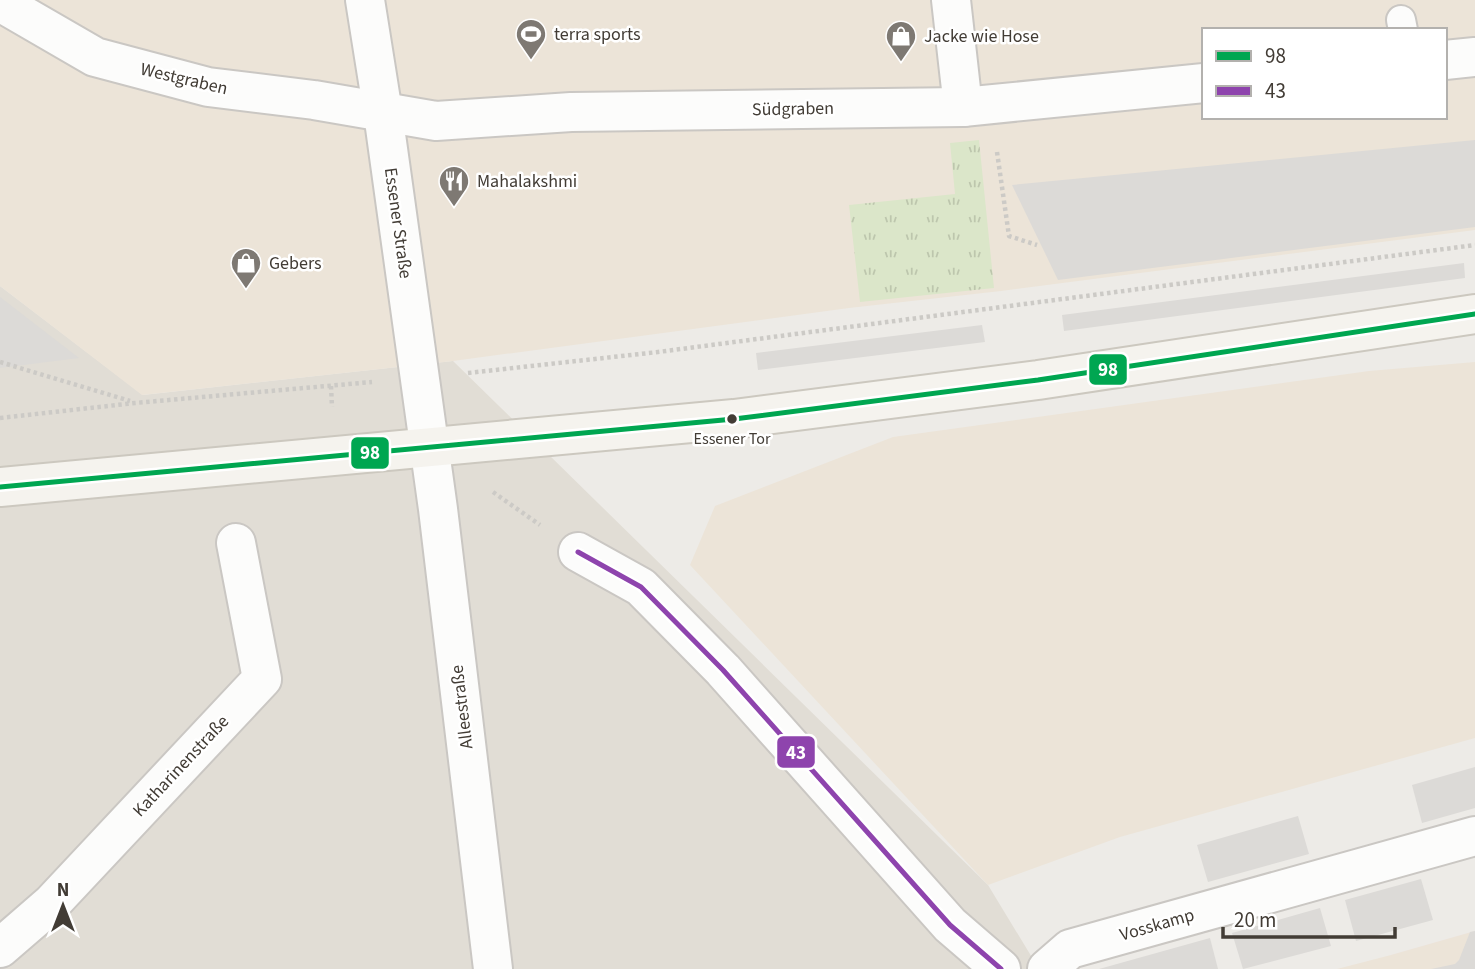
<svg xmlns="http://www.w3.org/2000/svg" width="1475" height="969" font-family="'Source Sans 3',sans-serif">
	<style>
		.residential { fill: #e1ddd5 }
		.commercial { fill: #ece4d8; fill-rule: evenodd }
		.grass { fill: url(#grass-tufts) }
		.parking { fill: #dcdad7 }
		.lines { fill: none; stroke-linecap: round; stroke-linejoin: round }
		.service-casing { stroke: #cac7c3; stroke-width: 32 }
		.pedestrian-casing { stroke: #cac7c3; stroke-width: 42 }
		.minor-casing { stroke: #cac7c3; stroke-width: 42 }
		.secondary-casing { stroke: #ccc8bf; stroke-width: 42 }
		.path { stroke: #cccac6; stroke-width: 4.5; stroke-dasharray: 3.5 3.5; stroke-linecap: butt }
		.service { stroke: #fcfcfb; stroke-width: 28 }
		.pedestrian { stroke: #fcfcfb; stroke-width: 38 }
		.minor { stroke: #fcfcfb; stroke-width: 38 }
		.secondary { stroke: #f5f3ee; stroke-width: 38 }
		.bus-1-casing { stroke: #fff; stroke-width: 10 }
		.bus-2-casing { stroke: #fff; stroke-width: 10 }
		.bus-1 { stroke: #00a651; stroke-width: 5 }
		.bus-2 { stroke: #8e44ad; stroke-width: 5 }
		.bus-dot { fill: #423c35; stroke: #fff; stroke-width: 2.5 }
		.labels { text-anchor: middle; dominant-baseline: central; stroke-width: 5; stroke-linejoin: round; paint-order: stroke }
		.bus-label { font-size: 16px; fill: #423c35; stroke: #fff }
		.poi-label { font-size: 18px; fill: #423c35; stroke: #fff; text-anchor: start }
		.street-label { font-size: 18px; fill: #423c35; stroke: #fff }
		.line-badge { stroke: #fff; stroke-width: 2.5 }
		.badge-label { font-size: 19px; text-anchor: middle; font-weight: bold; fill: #fff }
	</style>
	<defs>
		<pattern id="grass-tufts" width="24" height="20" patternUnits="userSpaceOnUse" patternTransform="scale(1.75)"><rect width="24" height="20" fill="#dbe6c9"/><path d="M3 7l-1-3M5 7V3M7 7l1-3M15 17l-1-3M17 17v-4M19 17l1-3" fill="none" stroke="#bdc6ad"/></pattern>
	</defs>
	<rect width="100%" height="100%" fill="#edebe7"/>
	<!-- residential -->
	<polygon class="residential" points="0,286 143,395 453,361 988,885 1039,969 0,969"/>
	<!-- commercial -->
	<g class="commercial">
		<path d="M0 0H1475V230L1001 291 849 308 453 361 142 395 0 286ZM1204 30H1445V117H1204Z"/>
		<polygon points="1475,362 1475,738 1120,837 988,885 690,565 715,506 893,437 1369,371"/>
		<polygon points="1475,931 1475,969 1337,969 1391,955"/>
	</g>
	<!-- grass -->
	<polygon class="grass" points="979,140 994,288 860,302 849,205 955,194 950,143"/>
	<!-- parking -->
	<g class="parking">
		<polygon points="1475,140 1475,227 1058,280 1012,185"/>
		<polygon points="1464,263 1465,278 1064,331 1062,315"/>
		<polygon points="0,297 79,358 0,368"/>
		<polygon points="982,325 985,342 758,370 756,353"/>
		<polygon points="1475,767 1475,808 1422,823 1412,785"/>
		<polygon points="1298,816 1309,854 1208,882 1197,845"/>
		<polygon points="1421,879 1433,920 1356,941 1345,900"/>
		<polygon points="1320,908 1331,946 1243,969 1232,933"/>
		<polygon points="1475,931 1475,969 1431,969 1455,964 1459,960 1470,932"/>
		<polygon points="1210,938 1218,969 1099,969"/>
	</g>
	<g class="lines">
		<!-- service casing -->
		<g class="service-casing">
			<polyline id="service" points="1401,20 1403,30"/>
		</g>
		<!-- pedestrian casing -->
		<g class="pedestrian-casing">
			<polyline id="pedestrian" points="365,0 383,113"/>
		</g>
		<!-- minor casing -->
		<g class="minor-casing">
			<g id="minor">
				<polyline points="951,0 963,107"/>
				<polyline points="0,2 95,57 208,87 314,100 436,121 571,112 963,107 1204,83"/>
				<polyline points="1445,60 1475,57"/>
				<polyline points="383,113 438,509 493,969"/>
				<polyline points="578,552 641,587 723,670 950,925 1001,969"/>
				<polyline points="0,948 51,904 262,679 236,543"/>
				<polyline points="1047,969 1070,949 1475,836"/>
			</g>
		</g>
		<!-- secondary casing -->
		<g class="secondary-casing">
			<polyline id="secondary" points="0,487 734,419 1038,380 1475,314"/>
		</g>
		<!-- path -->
		<g class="path">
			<polyline points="997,152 1009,236 1037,245"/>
			<polyline points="0,362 130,401"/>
			<polyline points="468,373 658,352 1475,245"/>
			<polyline points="331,386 332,407"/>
			<polyline points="0,418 135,403 372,382"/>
			<polyline points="493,492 540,525"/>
		</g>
		<!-- service -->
		<use href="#service" class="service"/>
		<!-- pedestrian -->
		<use href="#pedestrian" class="pedestrian"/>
		<!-- minor -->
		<use href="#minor" class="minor"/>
		<!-- secondary -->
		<use href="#secondary" class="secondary"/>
		<!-- bus-1 casing -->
		<g class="bus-1-casing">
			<polyline id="bus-1" points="0,487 734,419 1038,380 1475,314"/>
		</g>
		<!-- bus-2 casing -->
		<g class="bus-2-casing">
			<polyline id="bus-2" points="578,552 641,587 723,670 950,925 1001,969"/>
		</g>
		<!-- bus-1 -->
		<use href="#bus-1" class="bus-1"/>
		<!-- bus-2 -->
		<use href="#bus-2" class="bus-2"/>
	</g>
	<!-- icons -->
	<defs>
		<g id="stadium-pin" transform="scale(1.575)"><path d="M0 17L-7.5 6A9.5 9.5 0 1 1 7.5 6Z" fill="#7e7973" stroke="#fff"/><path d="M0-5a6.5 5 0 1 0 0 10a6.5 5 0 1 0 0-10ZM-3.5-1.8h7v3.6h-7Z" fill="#fff"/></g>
		<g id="shop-pin" transform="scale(1.575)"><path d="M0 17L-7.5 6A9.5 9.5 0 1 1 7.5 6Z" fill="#7e7973" stroke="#fff"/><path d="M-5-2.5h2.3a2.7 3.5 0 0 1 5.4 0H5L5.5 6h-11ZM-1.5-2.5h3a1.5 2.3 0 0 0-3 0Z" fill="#fff"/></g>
		<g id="restaurant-pin" transform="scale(1.575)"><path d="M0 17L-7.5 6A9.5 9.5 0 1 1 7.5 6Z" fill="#7e7973" stroke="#fff"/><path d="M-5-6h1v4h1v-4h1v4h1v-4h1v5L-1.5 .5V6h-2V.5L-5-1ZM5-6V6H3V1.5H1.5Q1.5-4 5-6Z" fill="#fff"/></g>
	</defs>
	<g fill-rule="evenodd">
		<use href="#stadium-pin" x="531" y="34"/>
		<use href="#shop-pin" x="901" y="36"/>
		<use href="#restaurant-pin" x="454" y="181"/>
		<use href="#shop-pin" x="246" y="263"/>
	</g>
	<!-- markers -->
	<circle class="bus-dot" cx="732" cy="419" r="6"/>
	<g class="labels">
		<!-- bus labels -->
		<g class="bus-label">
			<text x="732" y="439">Essener Tor</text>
		</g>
		<!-- poi labels -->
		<g class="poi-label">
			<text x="554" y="34">terra sports</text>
			<text x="924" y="36">Jacke wie Hose</text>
			<text x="477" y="181">Mahalakshmi</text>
			<text x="269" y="263">Gebers</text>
		</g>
		<!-- street labels -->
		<g class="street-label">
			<text transform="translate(184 79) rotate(13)">Westgraben</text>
			<text transform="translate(793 109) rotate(-1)">Südgraben</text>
			<text transform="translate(398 223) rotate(82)">Essener Straße</text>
			<text transform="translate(462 707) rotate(-97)">Alleestraße</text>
			<text transform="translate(181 766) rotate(-47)">Katharinenstraße</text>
			<text transform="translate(1157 925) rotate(-16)">Vosskamp</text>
		</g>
	</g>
	<g class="line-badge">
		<rect x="1088" y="353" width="40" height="33" rx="7" fill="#00a651"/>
		<rect x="350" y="436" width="40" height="34" rx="7" fill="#00a651"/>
		<rect x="776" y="735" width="40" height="34" rx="7" fill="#8e44ad"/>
	</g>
	<g class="badge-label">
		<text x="1108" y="376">98</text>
		<text x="370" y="459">98</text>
		<text x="796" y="759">43</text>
	</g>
	<!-- legend -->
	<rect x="1202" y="28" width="245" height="91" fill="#ffffff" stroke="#b3b1ae" stroke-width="2"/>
	<rect x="1216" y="51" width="35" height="10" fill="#00a651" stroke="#b3b1ae" stroke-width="2"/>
	<text x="1265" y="63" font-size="21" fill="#423c35">98</text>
	<rect x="1216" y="86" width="35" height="10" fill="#8e44ad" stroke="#b3b1ae" stroke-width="2"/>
	<text x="1265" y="98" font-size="21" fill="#423c35">43</text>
	<!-- north arrow -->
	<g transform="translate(63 906)" stroke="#ffffff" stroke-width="5" paint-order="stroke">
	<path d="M0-5L12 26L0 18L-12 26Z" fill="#423c35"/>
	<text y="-10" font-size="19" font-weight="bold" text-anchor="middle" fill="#423c35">N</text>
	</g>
	<!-- scale -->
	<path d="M1223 927v10h172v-10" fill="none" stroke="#423c35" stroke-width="3.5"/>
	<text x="1234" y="927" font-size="21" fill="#423c35" stroke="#ffffff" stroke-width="5" paint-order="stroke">20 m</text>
</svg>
